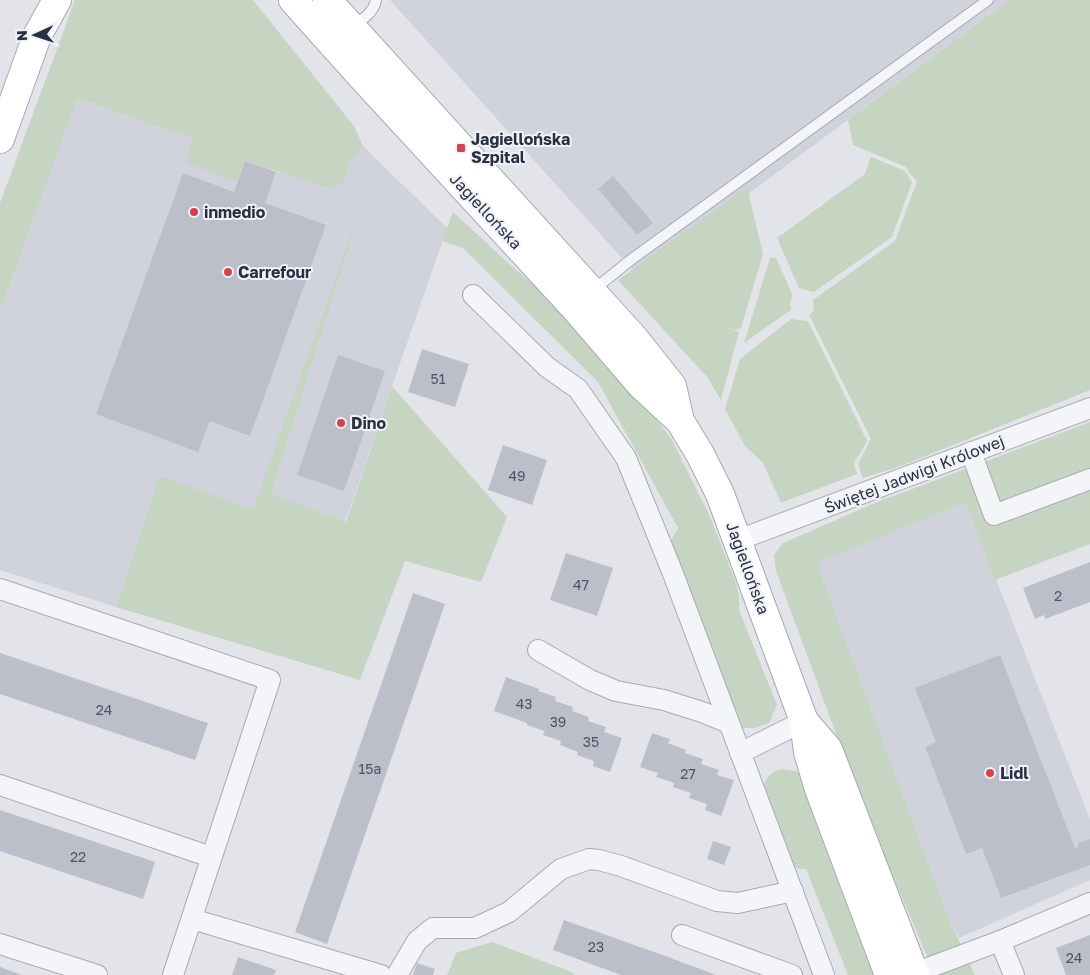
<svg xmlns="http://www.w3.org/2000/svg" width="1090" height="975" font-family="'Golos Text',sans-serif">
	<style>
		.built { fill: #d0d3dc }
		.green { fill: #c5d5c2 }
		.building { fill: #bcbfca }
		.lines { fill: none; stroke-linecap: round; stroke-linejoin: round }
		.lane-casing { stroke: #a7aab5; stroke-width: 12 }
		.street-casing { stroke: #a7aab5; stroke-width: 22 }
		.secondary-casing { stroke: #a7aab5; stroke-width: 30 }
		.lane { stroke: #f4f5f9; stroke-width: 10 }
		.street { stroke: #f4f5f9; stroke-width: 20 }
		.secondary { stroke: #fff; stroke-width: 28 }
		.poi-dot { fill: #d24449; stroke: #f1f3f8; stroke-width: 2 }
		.labels { text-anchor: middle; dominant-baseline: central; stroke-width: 4; stroke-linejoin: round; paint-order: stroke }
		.number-label { font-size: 14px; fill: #4e5465 }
		.poi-label { font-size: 16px; font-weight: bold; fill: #293043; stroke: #f1f3f8; text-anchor: start }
		.street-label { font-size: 16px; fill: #293043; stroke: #f1f3f8 }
	</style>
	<rect width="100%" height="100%" fill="#e2e4ea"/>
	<!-- built -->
	<g class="built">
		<polygon points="390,0 1009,0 638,276"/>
		<polygon points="76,98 194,139 237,181 245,161 276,172 344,181 350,163 363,146 447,228 345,522 271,495 360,207 253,510 159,476 116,607 0,570 0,313"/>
		<polygon points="966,503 1090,819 1090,880 959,938 950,922 817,563"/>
	</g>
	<!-- green -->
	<g class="green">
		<polygon points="75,0 253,0 354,126 363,146 350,163 344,181 332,189 245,161 237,181 186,163 193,139 77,98 0,312 0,203"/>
		<polygon points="1009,0 1090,0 1090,390 901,466 863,478 858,464 871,439 809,315 814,310 813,300 895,241 917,181 910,174 906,167 853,145 848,120"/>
		<polygon points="871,157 905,171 912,182 892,237 814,292 799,288 777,238 865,174"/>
		<polygon points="747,187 763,254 741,328 736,330 724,327 739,332 721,400 707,377 618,280"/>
		<polygon points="367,188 271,494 346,522 392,386 507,517 481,582 405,561 360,680 116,607 159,476 253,509"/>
		<polygon points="453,212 506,261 574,320 638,395 672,440 711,519 736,583 739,595 739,610 777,705 769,723 754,728 738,728 668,547 678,528 598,382 463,248 442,241"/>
		<polygon points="774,257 776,258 793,296 790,301 791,310 744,343 770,258"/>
		<polygon points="791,319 808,321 867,441 854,463 857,474 781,503 763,463 745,446 725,409 740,359"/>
		<polygon points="1090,422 1090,544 995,580 966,503 817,563 950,922 975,975 935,975 859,796 776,571 774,555 783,543 875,503"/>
		<path d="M781 769 796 771 803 777 878 975H848L806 869H799L793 867 762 791C765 779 769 773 781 769Z"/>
		<polygon points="492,942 574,973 574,975 447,975 456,953"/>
	</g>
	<!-- building -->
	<g class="building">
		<polygon points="245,161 276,172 265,203 326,225 250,436 210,421 198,452 96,414 183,173 234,192"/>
		<polygon points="613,176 653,223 637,235 598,189"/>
		<polygon points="422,349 469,364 455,407 408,392"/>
		<polygon points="338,355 385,371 344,491 297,475"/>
		<polygon points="503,445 547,460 532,505 488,490"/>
		<polygon points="566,553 613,568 597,616 550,600"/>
		<polygon points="1090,562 1090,602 1045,619 1044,615 1035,619 1023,588"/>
		<polygon points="413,593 445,604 327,944 295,932"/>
		<polygon points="0,653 208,723 195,760 0,694"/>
		<polygon points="1000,655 1075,848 1079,847 1077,844 1090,839 1090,865 1001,898 982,848 966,854 926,749 925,747 936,742 915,688"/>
		<polygon points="506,677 539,689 538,691 556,697 555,701 573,707 572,711 589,717 588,721 606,727 604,732 622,738 610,772 593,766 594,761 577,755 578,752 560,745 561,741 543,735 545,731 527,725 527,723 494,711"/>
		<polygon points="652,733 670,739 668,743 686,750 685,753 703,759 701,764 719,770 717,775 734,780 721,816 705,810 707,804 689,798 691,793 673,787 674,783 656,777 658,773 640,767"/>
		<polygon points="0,810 155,862 143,899 0,851"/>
		<polygon points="713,841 731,847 724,865 707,859"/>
		<polygon points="564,920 668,957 716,975 621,975 553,950"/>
		<polygon points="1090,935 1090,975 1066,975 1056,948"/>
		<polygon points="238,957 276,970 274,975 232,975"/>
		<polygon points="417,963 435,969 433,975 413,975"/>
		<polygon points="0,967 22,975 0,975"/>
	</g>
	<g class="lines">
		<!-- lane casing -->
		<g class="lane-casing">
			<g id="lane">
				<path d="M352 27C362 19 374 13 376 0"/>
				<polyline points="592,291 632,259 988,0"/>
			</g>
		</g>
		<!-- street casing -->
		<g class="street-casing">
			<g id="street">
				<polyline points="473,295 547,367 578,389 626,458 672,571 824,975"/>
				<polyline points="971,452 994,515 1090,479"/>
				<polyline points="738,540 1090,408"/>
				<polyline points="0,589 270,680 173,975"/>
				<polyline points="538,650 590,680 616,691 664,700 702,712 729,723"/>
				<polyline points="740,753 804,721"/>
				<polyline points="0,785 211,857"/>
				<polyline points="192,919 381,975"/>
				<polyline points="682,935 792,975"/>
				<polyline points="1000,941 1014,975"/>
				<polyline points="0,944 97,975"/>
				<polyline points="397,975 417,941 433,928 475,928 509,912 561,869 589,859 599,860 621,866 717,901 738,903 793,891"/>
				<polyline points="909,975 1005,939 1090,903"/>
			</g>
		</g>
		<!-- secondary casing -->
		<g class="secondary-casing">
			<g id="secondary">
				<polyline points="293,0 361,76 574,307 641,385 680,421"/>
				<polyline points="327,0 634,338 672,386 680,421 700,454 720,494 804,721 808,752 819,789 889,975"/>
				<polyline points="0,139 37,36 57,0"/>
				<polyline points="804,721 828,749 915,975"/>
			</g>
		</g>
		<!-- lane -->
		<use href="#lane" class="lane"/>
		<!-- street -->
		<use href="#street" class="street"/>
		<!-- secondary -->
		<use href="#secondary" class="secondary"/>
	</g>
	<!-- markers -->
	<g class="poi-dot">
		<rect x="456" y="143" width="10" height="10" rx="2.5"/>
		<circle cx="194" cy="212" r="5"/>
		<circle cx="228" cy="272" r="5"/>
		<circle cx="341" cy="423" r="5"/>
		<circle cx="990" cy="773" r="5"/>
	</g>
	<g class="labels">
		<!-- number labels -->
		<g class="number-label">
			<text x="438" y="378">51</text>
			<text x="517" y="475">49</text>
			<text x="581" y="584">47</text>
			<text x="1058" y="595">2</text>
			<text x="524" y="703">43</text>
			<text x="104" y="709">24</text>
			<text x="558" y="721">39</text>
			<text x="591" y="741">35</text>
			<text x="370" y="768">15a</text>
			<text x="688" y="773">27</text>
			<text x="78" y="856">22</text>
			<text x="596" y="946">23</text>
			<text x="1074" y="957">24</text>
		</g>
		<!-- poi labels -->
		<g class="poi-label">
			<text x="471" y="139">Jagiellońska<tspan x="471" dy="18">Szpital</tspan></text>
			<text x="204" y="212">inmedio</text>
			<text x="238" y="272">Carrefour</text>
			<text x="351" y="423">Dino</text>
			<text x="1000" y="773">Lidl</text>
		</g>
		<!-- street labels -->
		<g class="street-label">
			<text transform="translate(486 211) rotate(47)">Jagiellońska</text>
			<text transform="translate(914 474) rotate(-21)">Świętej Jadwigi Królowej</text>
			<text transform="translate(748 568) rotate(70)">Jagiellońska</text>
		</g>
	</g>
	<!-- north arrow -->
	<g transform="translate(35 35) rotate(267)" stroke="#f1f3f8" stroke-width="4" paint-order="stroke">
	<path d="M0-4L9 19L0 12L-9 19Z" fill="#293043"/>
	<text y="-8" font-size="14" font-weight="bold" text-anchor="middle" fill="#293043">N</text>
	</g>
</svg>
